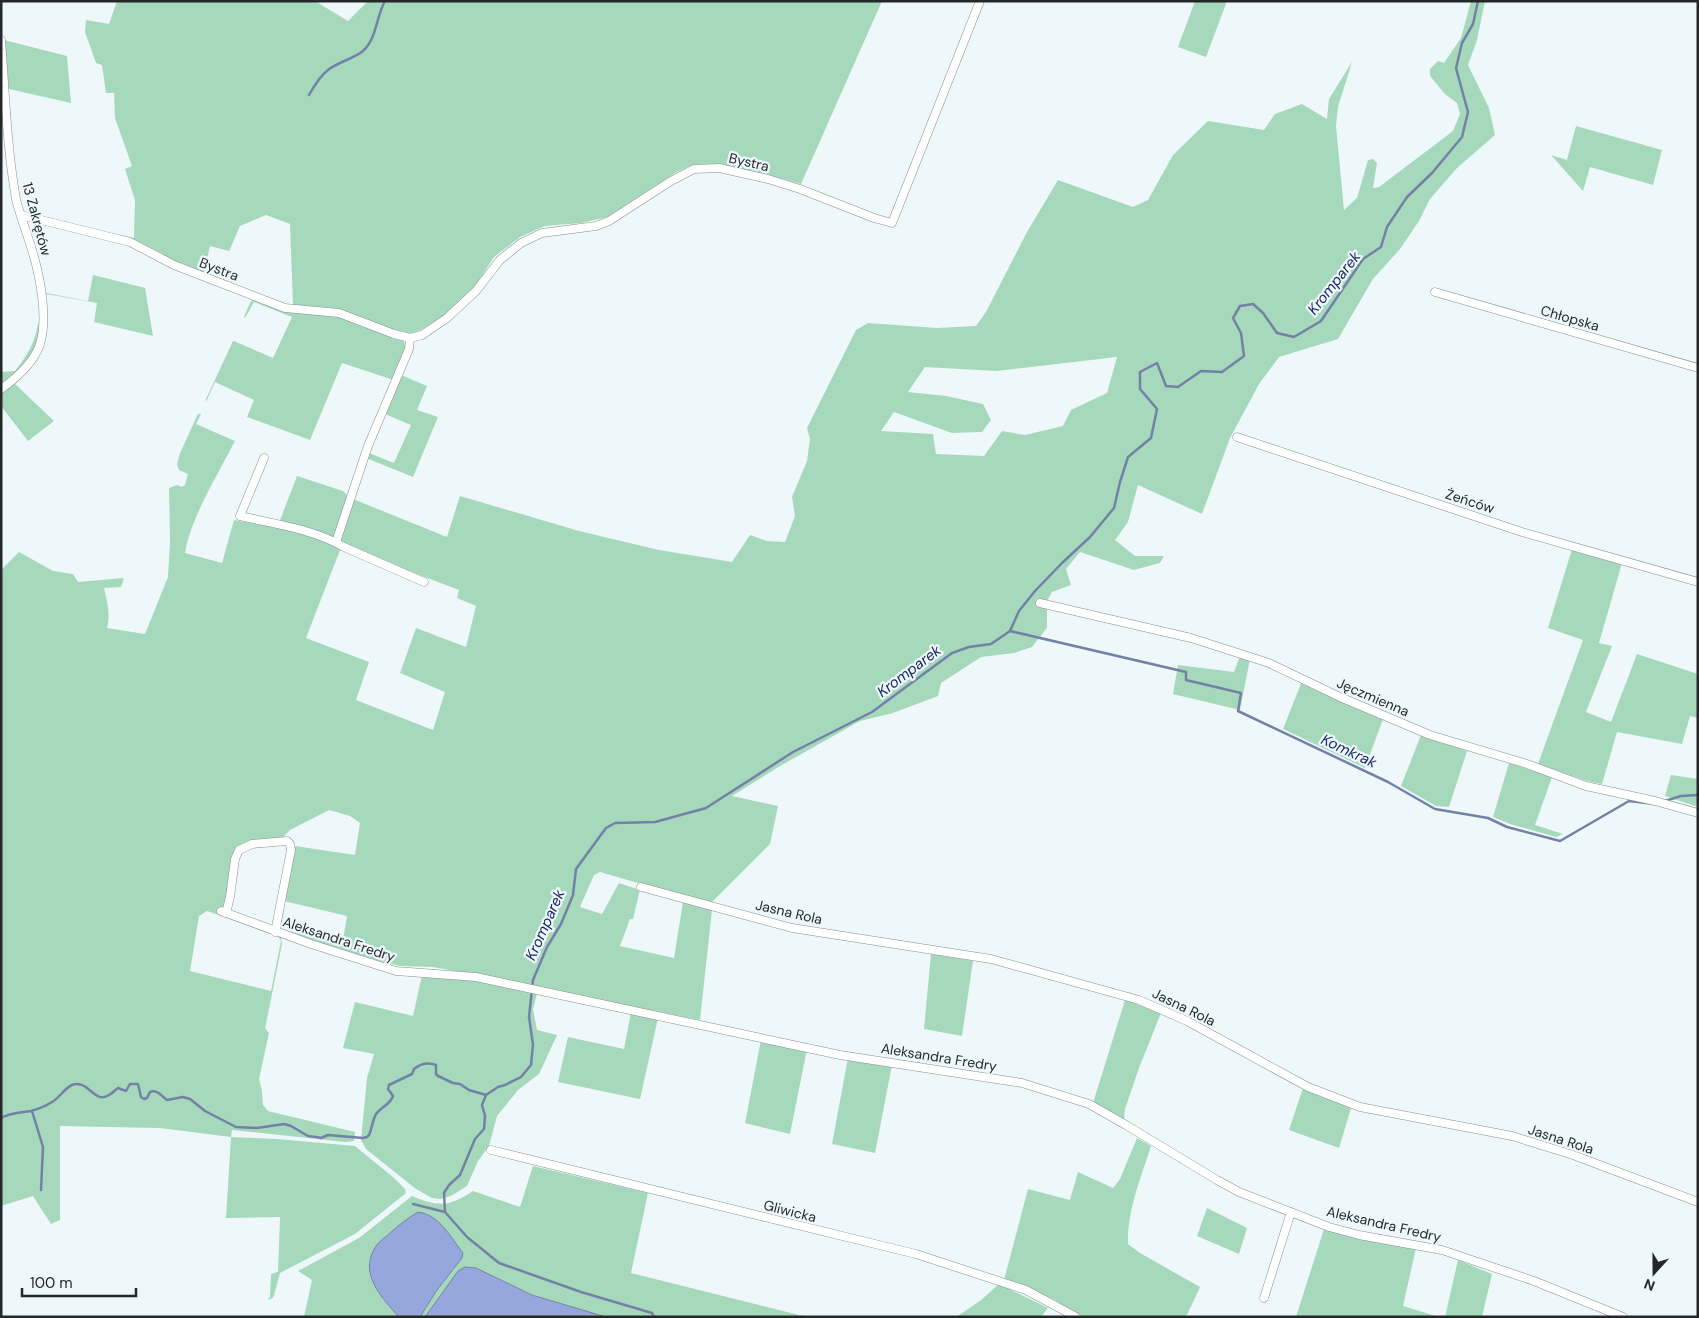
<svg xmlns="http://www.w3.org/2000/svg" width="1699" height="1318" font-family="'DM Sans',sans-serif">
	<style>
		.green { fill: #a6d9bb; fill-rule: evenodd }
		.water { fill: #96a7dd; stroke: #7481a7 }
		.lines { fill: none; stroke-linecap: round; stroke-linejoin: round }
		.stream { stroke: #7481a7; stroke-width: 2.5 }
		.street-casing { stroke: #868f91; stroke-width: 9 }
		.street { stroke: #fff; stroke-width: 8 }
		.labels { text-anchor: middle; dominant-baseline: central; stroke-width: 4.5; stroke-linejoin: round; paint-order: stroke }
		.street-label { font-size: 14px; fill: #252829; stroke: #eef8fa }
		.water-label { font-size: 15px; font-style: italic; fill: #1c2766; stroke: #eef8fa }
	</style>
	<rect width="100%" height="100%" fill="#eef8fa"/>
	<!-- green -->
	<g class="green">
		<polygon points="117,1 315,1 348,21 368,1 882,1 801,184 769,175 719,164 692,165 675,173 607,217 581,223 545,226 520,237 494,257 472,291 444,316 410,336 405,335 349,314 293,306 290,224 266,215 240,226 229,251 210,246 204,272 235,284 230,284 182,263 179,264 164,258 163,254 134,239 134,240 112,234 113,233 134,238 135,200 125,169 132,166 115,118 114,93 106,93 102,65 96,63 85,32 86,20 109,24"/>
		<polygon points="1195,1 1227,1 1206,57 1178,47"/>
		<path d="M1471 1H1485L1477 40 1468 65 1489 108 1495 135 1457 168 1430 199 1419 221 1400 249 1373 279 1338 339 1279 357 1259 384 1230 438 1202 514 1138 485 1128 522 1115 540 1135 556H1164L1160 563 1134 570 1080 552 1066 569 1071 585 1052 592 1047 601V628L1032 647 1014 653 981 657 941 683 938 696 893 713 860 721 780 766 732 796 778 806 770 844 710 904 600 872 594 875 580 907 602 914 619 883 640 890 633 919H630L620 946 674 958 683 902 712 910 700 1020 528 986 487 977 433 967 400 966 351 954 279 929 282 911H284L281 926 283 929 342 946 347 916 284 901 295 846 355 855 360 823 350 816 329 810 290 830 281 839 238 849 226 904 219 912 240 920 245 924 207 911 199 916 190 971 271 991 281 941 278 936 253 927 256 926 281 937 282 944 266 1024 265 1028 269 1033 259 1079 262 1091 263 1105 268 1111 355 1132 354 1141 345 1142 232 1130 231 1137 277 1139 355 1146 393 1177 405 1189 406 1193 355 1234 280 1273 274 1295 273 1298 267 1300 270 1297 271 1274 278 1272 280 1217 226 1218 231 1137 160 1128 60 1126V1220L51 1224 33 1196 1 1206V570L19 552 53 571 73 574 78 582 124 578 121 587 104 588C107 602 111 614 107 628L145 634 168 577 170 542 169 488 177 485 182 487 185 485 188 474 179 470 177 464 180 453 198 414H201L196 424 235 441C218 474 191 517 185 553L222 563 234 520 293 531 333 543 339 546 340 550 306 638 369 662 356 700 433 730 445 692 400 673 416 628 466 647 476 606 457 598 459 590 388 563 341 541 340 539 353 499 447 537 460 496 579 531 659 550 732 562 750 535 767 541 785 542 795 516 792 497 807 461 810 439 807 428 856 330 868 323 937 328 976 326 986 312 1027 232 1058 180 1133 207 1148 200 1173 155 1208 121 1264 130 1275 114 1302 104 1327 119 1329 99 1352 62 1338 107 1336 126 1344 210 1357 198 1368 160 1373 159 1377 163 1373 188 1379 187 1453 131 1460 114 1457 103 1445 94 1430 76V69L1438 61 1444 63 1461 38ZM1117 357 1107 393 1071 410 1063 426 1025 435 1002 431 984 456 936 454 933 434 881 431 894 412 952 433 982 432 991 420 983 404 946 396 908 392 925 367 996 371Z"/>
		<polygon points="4,40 67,56 71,103 9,89 7,87"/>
		<polygon points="1576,126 1662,150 1653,185 1590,167 1583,191 1551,155 1567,160"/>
		<polygon points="93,275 145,288 153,336 94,322 97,303 46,294 46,293 88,301"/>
		<polygon points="254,299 294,313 329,313 403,339 406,347 394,380 342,363 310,440 247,417 254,400 215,382 206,402 206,399 233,341 234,341 273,358 292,317 254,302 245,318 244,317 250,303"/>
		<path d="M38 324 40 325C39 331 39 338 37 344 31 361 15 375 1 386V372L15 371C28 354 34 345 38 324Z"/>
		<polygon points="401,375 427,386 417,410 438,417 413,477 366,458 369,453 394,463 411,425 385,414"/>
		<polygon points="14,383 54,421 28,441 1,406 1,393"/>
		<polygon points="297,476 343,491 348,496 334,538 279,523"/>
		<polygon points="1572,549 1622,563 1599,643 1612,646 1586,712 1611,722 1637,654 1698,674 1698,718 1690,716 1682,744 1617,732 1602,784 1587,781 1538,764 1583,640 1548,628"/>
		<polygon points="1240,656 1250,659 1240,710 1173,694 1178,665 1234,672"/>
		<polygon points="1302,681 1339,701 1383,719 1365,768 1283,729"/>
		<polygon points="1421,735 1467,751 1449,807 1436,806 1401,786"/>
		<polygon points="1509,763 1552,777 1535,825 1563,834 1556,837 1510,824 1493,817"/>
		<polygon points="1671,775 1698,779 1698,807 1665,796"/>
		<polygon points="931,954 973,961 962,1036 924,1029"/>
		<polygon points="422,975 477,981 537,993 533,1009 537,1030 557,1035 539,1074 518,1090 497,1116 489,1146 478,1161 467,1186 451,1196 440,1199 432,1198 416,1189 366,1149 361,1140 367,1078 374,1054 343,1048 355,1002 413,1016"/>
		<polygon points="1125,1000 1161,1013 1139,1068 1125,1109 1124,1119 1093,1103"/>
		<polygon points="631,1012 658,1018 640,1099 558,1082 568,1037 624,1049"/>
		<polygon points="761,1040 807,1049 790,1134 745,1123"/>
		<polygon points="848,1058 892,1065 875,1153 832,1144"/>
		<polygon points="1303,1088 1351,1108 1339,1148 1289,1130"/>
		<path d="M1137 1138 1151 1146C1141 1178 1127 1210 1128 1244L1140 1253 1200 1287 1186 1317H1082L1055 1300 1027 1287 1004 1280 1028 1189 1070 1200 1078 1172 1113 1188 1120 1179Z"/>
		<path d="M533 1166 648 1193 631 1273 807 1317H606L532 1295 476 1268 442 1293 425 1317H420L437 1290 459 1262 463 1253 453 1240 382 1298 399 1317H304L312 1280 298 1271 359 1238 412 1196C438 1207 449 1207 473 1191L520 1207Z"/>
		<polygon points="1207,1208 1247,1228 1239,1254 1197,1236"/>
		<polygon points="1324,1229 1355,1238 1416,1248 1403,1306 1439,1317 1296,1317"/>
		<polygon points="1458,1260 1492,1274 1482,1317 1445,1317"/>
		<polygon points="999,1284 1048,1308 1041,1317 956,1317 980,1301"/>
	</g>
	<!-- water -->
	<g class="water">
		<path d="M418 1212C440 1215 451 1238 463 1253L462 1258 437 1290 420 1317H399C381 1297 358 1273 376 1246 379 1241 386 1237 390 1233 399 1225 408 1218 418 1212Z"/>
		<polygon points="465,1267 476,1268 532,1295 606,1317 425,1317 458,1271"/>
	</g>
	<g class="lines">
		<!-- stream -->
		<g class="stream">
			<path d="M309 95C314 86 320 76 328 70 338 62 353 59 363 51 377 38 376 17 385 1"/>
			<polyline points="1010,631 1186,672 1186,680 1241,693 1238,711 1388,782 1435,809 1488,818 1507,827 1560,841 1629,801 1655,804"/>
			<polyline points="1665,801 1681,796 1698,795"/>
			<polyline points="32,1111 43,1147 41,1190"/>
			<path d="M1 1118C11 1112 20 1113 31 1111 38 1109 46 1106 52 1102 60 1098 67 1084 76 1084 90 1083 95 1104 109 1095 113 1093 115 1090 118 1088L126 1091 130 1084H138L141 1097 144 1099 147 1098 150 1092C158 1089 161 1096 167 1100L183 1097 190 1099 205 1111 236 1127 257 1128 284 1124 291 1126 308 1136 316 1137 321 1138 328 1135 363 1138 367 1137 369 1135C372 1128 373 1119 376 1114 382 1106 390 1105 393 1096L388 1089 389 1085 412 1074 414 1069C420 1064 428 1062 436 1065V1074L438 1076 453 1083 460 1084 469 1090 486 1095"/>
			<polyline points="413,1204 445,1212"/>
			<polyline points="654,1317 652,1313 581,1292 499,1263 467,1237 445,1212 444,1193 449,1185 460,1175 475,1139 484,1129 485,1116 482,1105 486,1095 498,1087 505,1085 521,1077 531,1065 533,1045 529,1017 533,980 547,947 561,924 573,895 576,869 606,828 615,823 655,822 706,808 793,752 872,712 952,653 969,647 991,644 1010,631 1019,611 1035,591 1062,563 1090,537 1114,508 1120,482 1128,457 1151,438 1157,409 1140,389 1140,372 1157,363 1166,386 1178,387 1201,371 1222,372 1244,356 1241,333 1233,318 1240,306 1253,304 1263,313 1277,333 1294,337 1321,321 1363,259 1381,247 1387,227 1407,197 1432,173 1462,137 1468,112 1456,68 1462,43 1473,24 1478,1"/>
		</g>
		<!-- street casing -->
		<g class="street-casing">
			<g id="street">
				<path d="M1 40C5 91 7 149 16 199 20 216 27 233 32 250 40 276 49 320 39 347 32 364 15 379 1 389"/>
				<polyline points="21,215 130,242 174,265 285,308 339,313 394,334 410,338 422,335 447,318 476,291 500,260 521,243 542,233 596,226 609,221 671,181 694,169 719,168 768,179 800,189 874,218 892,223 980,1"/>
				<polyline points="1435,292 1698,368"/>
				<polyline points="1237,437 1522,532 1698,582"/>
				<path d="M264 458 240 516C275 524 313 529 344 547L424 582"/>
				<polyline points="336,542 368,446 409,349 410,338"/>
				<polyline points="1040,603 1191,638 1269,663 1340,697 1430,735 1527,764 1586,786 1655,801 1698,813"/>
				<polyline points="641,887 792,928 991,959 1139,1000 1187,1021 1308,1087 1360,1107 1512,1136 1573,1155 1698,1202"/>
				<polyline points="221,911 311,944 396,971 476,977 840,1055 1022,1083 1089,1104 1126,1125 1217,1180 1239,1192 1329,1227 1359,1235 1442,1250 1534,1281 1623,1317"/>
				<polyline points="226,913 230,897 235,859 239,850 252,844 287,841 290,844 291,850 275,932"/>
				<polyline points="491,1150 916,1254 1026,1290 1076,1317"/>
				<polyline points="1264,1298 1291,1212"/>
			</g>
		</g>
		<!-- street -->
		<use href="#street" class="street"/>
	</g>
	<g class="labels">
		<!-- street labels -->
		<g class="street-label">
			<text transform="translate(749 162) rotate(13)">Bystra</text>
			<text transform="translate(37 219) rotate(75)">13 Zakrętów</text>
			<text transform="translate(219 269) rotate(21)">Bystra</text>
			<text transform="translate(1570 318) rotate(16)">Chłopska</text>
			<text transform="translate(1470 501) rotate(18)">Żeńców</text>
			<text transform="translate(1373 697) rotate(23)">Jęczmienna</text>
			<text transform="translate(789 912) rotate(13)">Jasna Rola</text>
			<text transform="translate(339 939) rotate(18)">Aleksandra Fredry</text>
			<text transform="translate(1184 1007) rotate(26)">Jasna Rola</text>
			<text transform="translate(939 1057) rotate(9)">Aleksandra Fredry</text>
			<text transform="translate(1561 1139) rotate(18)">Jasna Rola</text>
			<text transform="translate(790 1211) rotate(14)">Gliwicka</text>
			<text transform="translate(1384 1224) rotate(13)">Aleksandra Fredry</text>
		</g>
		<!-- water labels -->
		<g class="water-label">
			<text transform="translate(1334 283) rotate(-52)">Kromparek</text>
			<text transform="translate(909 671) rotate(-37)">Kromparek</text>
			<text transform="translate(1349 751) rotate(25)">Komkrak</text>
			<text transform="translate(545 925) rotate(-66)">Kromparek</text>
		</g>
	</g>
	<!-- border -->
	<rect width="1699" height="1318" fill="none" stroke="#252829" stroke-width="5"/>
	<!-- north arrow -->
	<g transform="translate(1654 1273) rotate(201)" stroke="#eef8fa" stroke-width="4" paint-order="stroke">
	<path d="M0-4L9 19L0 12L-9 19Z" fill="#252829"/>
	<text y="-8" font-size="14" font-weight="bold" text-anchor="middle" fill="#252829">N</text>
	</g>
	<!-- scale -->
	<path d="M22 1288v8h114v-8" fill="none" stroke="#252829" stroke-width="2.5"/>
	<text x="30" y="1288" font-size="15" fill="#252829" stroke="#eef8fa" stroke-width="4" paint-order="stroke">100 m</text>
</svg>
